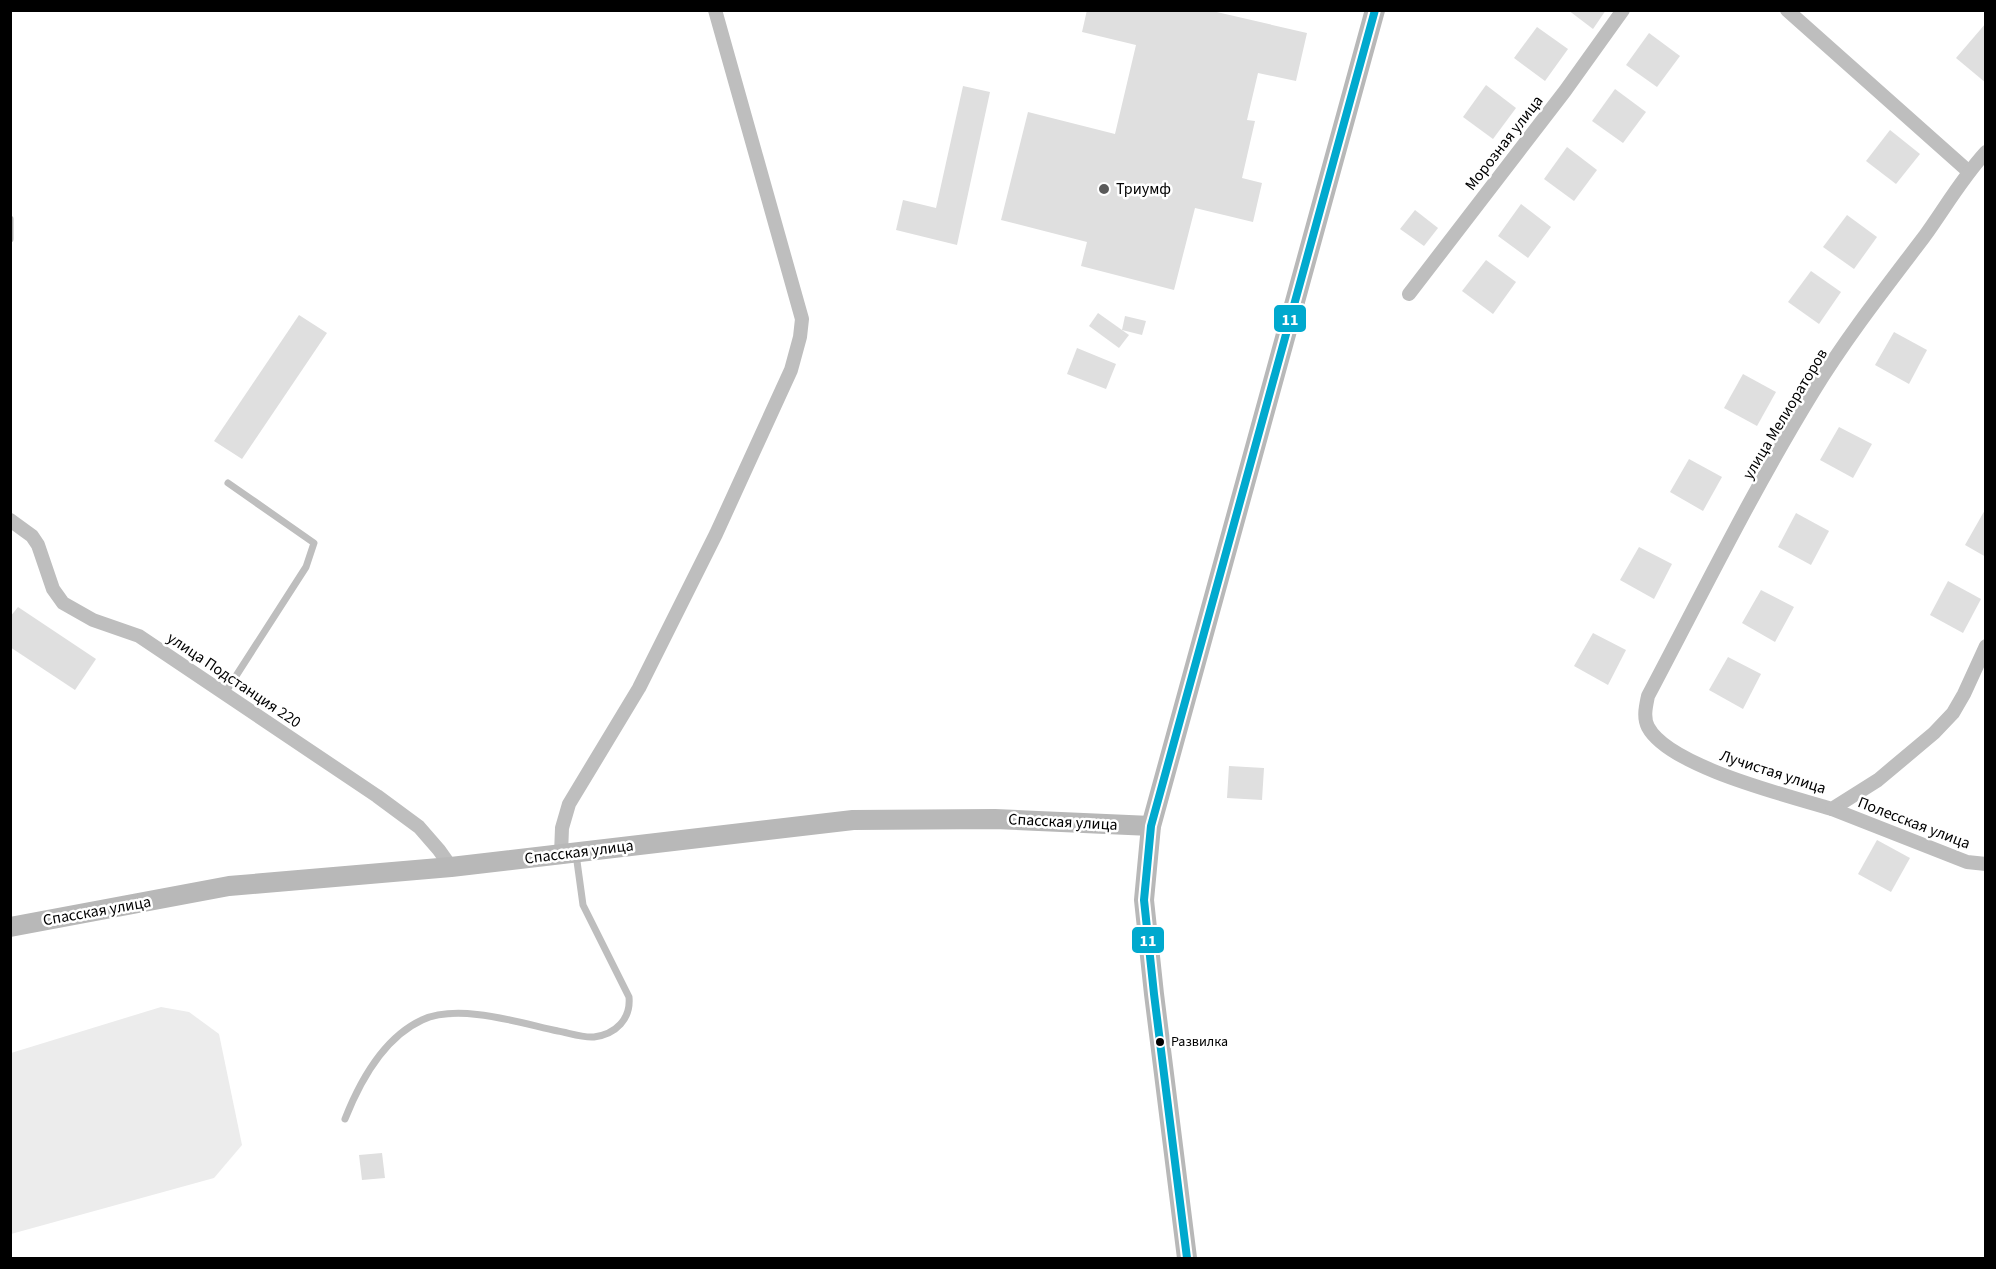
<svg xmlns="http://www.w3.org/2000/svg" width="1996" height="1269" font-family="'Source Sans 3',sans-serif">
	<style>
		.green { fill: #ececec }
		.building { fill: #dfdfdf }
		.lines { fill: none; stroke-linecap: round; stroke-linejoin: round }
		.lane { stroke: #bebebe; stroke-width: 7 }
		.street { stroke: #bebebe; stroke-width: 14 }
		.secondary { stroke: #b8b8b8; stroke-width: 20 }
		.bus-1-casing { stroke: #fff; stroke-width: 12 }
		.bus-1 { stroke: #00a9ce; stroke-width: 8 }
		.poi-dot { fill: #595959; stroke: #fff; stroke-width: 2 }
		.bus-dot { fill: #000; stroke: #fff; stroke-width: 2 }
		.labels { text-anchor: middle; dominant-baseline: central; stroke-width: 5; stroke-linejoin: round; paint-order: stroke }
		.bus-label { font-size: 14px; fill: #000; stroke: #fff; text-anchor: start }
		.street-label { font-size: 16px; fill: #000; stroke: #fff }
		.poi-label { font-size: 16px; fill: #000; stroke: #fff; text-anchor: start }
		.line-badge { stroke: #fff; stroke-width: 2 }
		.badge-label { font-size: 16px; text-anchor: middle; font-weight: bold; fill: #fff }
	</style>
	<rect width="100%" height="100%" fill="#fff"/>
	<!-- green -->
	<polygon class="green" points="161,1007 189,1012 219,1034 242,1145 214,1178 11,1234 11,1053"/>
	<!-- building -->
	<g class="building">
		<polygon points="1087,10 1208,10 1307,33 1296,81 1258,73 1247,120 1255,121 1242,178 1262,183 1253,222 1195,208 1174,290 1081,266 1087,242 1001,220 1028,112 1115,134 1136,45 1082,32"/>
		<polygon points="1568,10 1606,10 1593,29"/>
		<polygon points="1986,23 1986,83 1956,58"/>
		<polygon points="1537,27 1568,49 1545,81 1514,58"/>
		<polygon points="1649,33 1680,56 1657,87 1626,65"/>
		<polygon points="1486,85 1516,108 1493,139 1463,117"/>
		<polygon points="963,86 990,92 957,245 896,230 903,200 936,208"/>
		<polygon points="1615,89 1646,112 1623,143 1592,121"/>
		<polygon points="1890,130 1920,154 1896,184 1866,161"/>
		<polygon points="1567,147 1597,170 1574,201 1544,179"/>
		<polygon points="1521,204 1551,227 1528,258 1498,236"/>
		<polygon points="1415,210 1438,228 1424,246 1400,229"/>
		<polygon points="1847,215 1877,237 1854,269 1823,247"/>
		<polygon points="1486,260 1516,282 1493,314 1462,291"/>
		<polygon points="1811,271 1841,292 1819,324 1788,302"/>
		<polygon points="1098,313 1129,335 1119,348 1089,326"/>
		<polygon points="299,315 327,333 242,459 214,441"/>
		<polygon points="1125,316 1146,321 1142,335 1122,330"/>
		<polygon points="1894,332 1927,350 1909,384 1875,365"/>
		<polygon points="1077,348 1116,364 1106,389 1067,374"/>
		<polygon points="1743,374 1776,392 1757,426 1724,408"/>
		<polygon points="1839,427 1872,444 1853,478 1820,460"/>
		<polygon points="1689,459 1722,477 1703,511 1670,492"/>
		<polygon points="1986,508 1986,557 1965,545"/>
		<polygon points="1796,513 1829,531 1811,565 1778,547"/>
		<polygon points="1639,547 1672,564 1654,599 1620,580"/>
		<polygon points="1948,581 1981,599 1963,633 1930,615"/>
		<polygon points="1761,590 1794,607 1775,642 1742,623"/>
		<polygon points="18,607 96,659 75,690 10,647 10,617"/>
		<polygon points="1593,633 1626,650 1608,685 1574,666"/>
		<polygon points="1728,657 1761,674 1743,709 1709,690"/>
		<polygon points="1229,766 1264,768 1262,800 1227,798"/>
		<polygon points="1877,840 1910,858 1891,892 1858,874"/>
		<polygon points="382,1153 385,1178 362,1180 359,1155"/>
	</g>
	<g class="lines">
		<!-- lane -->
		<g class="lane">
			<polyline points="10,219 10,239"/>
			<polyline points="225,693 306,567 314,543 228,483"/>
			<path d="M345 1119C360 1081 383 1038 422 1020 459 1003 520 1023 558 1031 569 1033 583 1038 594 1037 616 1034 631 1019 629 997L583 905 576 854"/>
		</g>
		<!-- street -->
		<g class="street">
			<polyline points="1787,10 1968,171"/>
			<path d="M1986 152C1962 178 1945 208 1924 237 1886 287 1846 338 1813 392 1753 490 1702 594 1648 696 1646 706 1643 717 1648 727 1669 767 1790 796 1832 809L1878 780 1934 733 1953 713 1964 694 1986 646"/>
			<polyline points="1409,294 1565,91 1623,10"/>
			<polyline points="10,520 32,536 38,545 53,589 63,603 93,620 139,636 377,796 419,827 439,850 451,867"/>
			<polyline points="1832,809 1967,862 1986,864"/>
			<polyline points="561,854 562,828 569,804 639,688 716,534 791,370 800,337 802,319 715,10"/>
		</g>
		<!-- secondary -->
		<g class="secondary">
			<polyline points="10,927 229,886 451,867 853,820 995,819 1151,826"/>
			<polyline points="1187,1258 1154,994 1144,900 1151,826 1375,10"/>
		</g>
		<!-- bus-1 casing -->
		<g class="bus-1-casing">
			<polyline id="bus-1" points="1187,1258 1154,994 1144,900 1151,826 1375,10"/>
		</g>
		<!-- bus-1 -->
		<use href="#bus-1" class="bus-1"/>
	</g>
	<!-- markers -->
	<circle class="poi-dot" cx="1104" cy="189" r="6"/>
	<circle class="bus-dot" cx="1160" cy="1042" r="5"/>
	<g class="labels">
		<!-- bus labels -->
		<g class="bus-label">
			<text x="1171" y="1042">Развилка</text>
		</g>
		<!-- street labels -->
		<g class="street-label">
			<text transform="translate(1504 143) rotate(-52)">Морозная улица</text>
			<text transform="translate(1785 414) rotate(-59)">улица Мелиораторов</text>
			<text transform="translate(234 680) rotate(34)">улица Подстанция 220</text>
			<text transform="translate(1773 772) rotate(18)">Лучистая улица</text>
			<text transform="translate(1063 822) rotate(3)">Спасская улица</text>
			<text transform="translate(1914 823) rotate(21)">Полесская улица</text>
			<text transform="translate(579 852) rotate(-7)">Спасская улица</text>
			<text transform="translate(97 911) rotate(-10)">Спасская улица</text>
		</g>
		<!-- poi labels -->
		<g class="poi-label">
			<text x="1116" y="189">Триумф</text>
		</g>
	</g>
	<g class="line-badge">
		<rect x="1273" y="304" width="34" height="29" rx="6" fill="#00a9ce"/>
		<rect x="1131" y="926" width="34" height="28" rx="6" fill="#00a9ce"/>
	</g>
	<g class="badge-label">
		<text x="1290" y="325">11</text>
		<text x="1148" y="946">11</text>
	</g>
	<!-- border -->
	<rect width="1996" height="1269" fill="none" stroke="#000000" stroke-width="24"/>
</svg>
